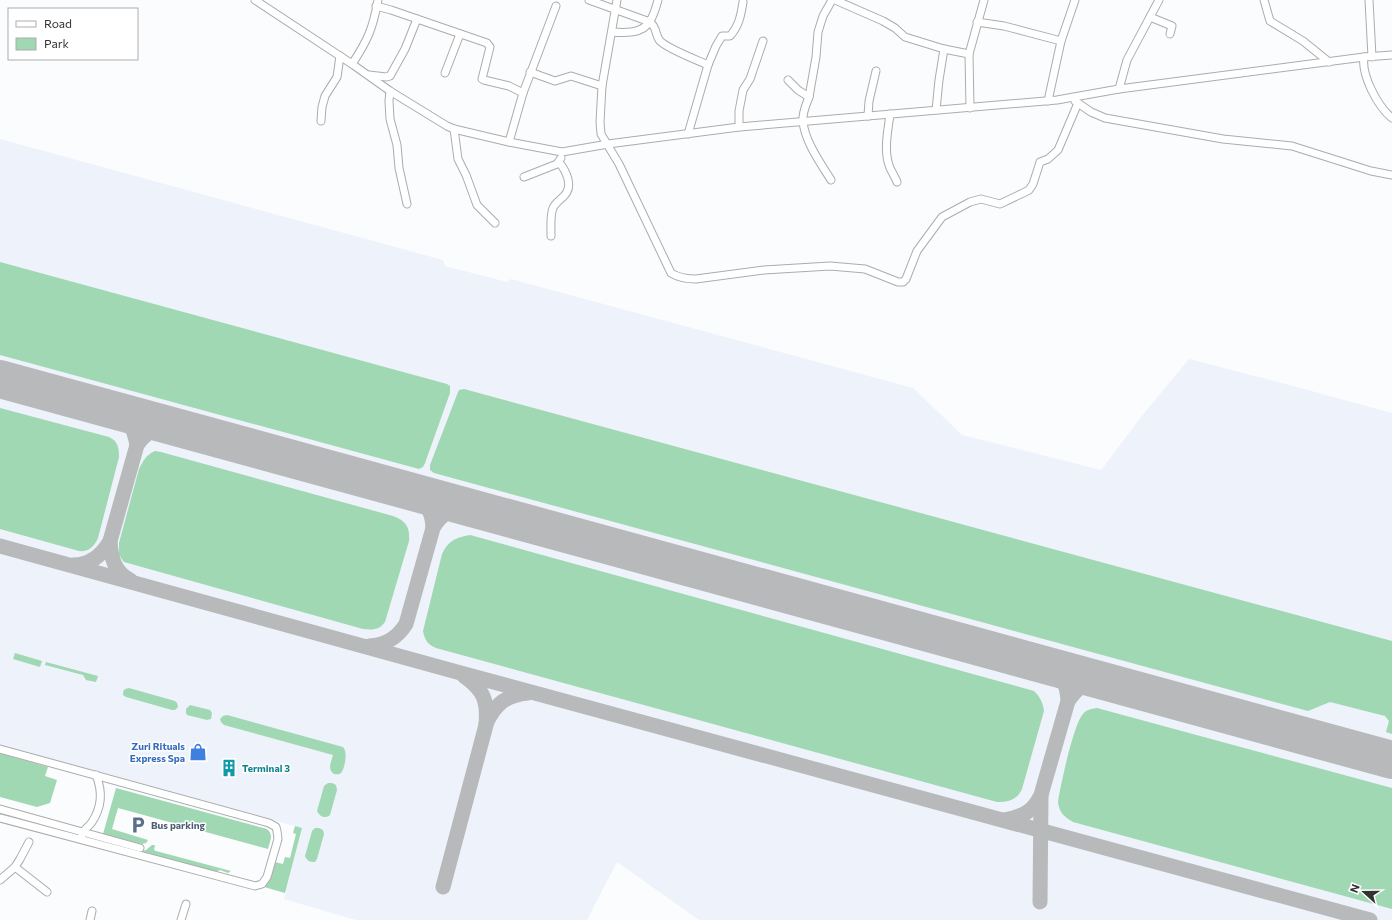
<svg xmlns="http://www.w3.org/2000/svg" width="1392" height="920" font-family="Commissioner,sans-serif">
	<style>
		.built { fill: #eef2fb }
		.green { fill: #9fd8b2 }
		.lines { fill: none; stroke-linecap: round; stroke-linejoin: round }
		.taxiway { stroke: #b8b9ba; stroke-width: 15 }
		.runway { stroke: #b8b9ba; stroke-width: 38 }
		.minor-casing { stroke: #abacae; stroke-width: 9 }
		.minor { stroke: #fff; stroke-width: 7 }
		.labels { text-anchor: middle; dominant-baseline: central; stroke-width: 3; stroke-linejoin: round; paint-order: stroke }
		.shop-label { font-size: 10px; font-weight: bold; fill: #366cbe; stroke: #fff; text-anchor: end }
		.culture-label { font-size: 10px; font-weight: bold; fill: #0d838f; stroke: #fff; text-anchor: start }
		.service-label { font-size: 10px; font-weight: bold; fill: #4e5e75; stroke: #fff; text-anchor: start }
	</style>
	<rect width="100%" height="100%" fill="#fbfcfe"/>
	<!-- built -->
	<polygon class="built" points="0,139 443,260 445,266 507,282 511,279 913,388 962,435 1101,470 1145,412 1189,359 1282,383 1392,413 1392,920 699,920 617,862 587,920 356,920 284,899 302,828 135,783 81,767 0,745"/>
	<!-- green -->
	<g class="green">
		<polygon points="0,262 447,384 450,386 450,393 425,463 423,467 419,469 0,355"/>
		<polygon points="464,389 1392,641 1392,734 1386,732 1389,721 1385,716 1330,702 1308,711 434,473 430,470 430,465 458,392 459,390"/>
		<path d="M0 408 109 437C118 441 119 448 119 457L98 538C94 547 88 552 79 551L0 529Z"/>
		<path d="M155 451 161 452 393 516C406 521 410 527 409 541L385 622C379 630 373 630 363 629L124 562 119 555V543L139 469C143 461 146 455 155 451Z"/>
		<path d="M470 535 1034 691C1040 697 1043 703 1044 711L1022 789C1017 800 1009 802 997 802L436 648C427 644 425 640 423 631L442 554C449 540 455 538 470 535Z"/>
		<polygon points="15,653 42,661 40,667 13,659"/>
		<polygon points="46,662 98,676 96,682 86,680 83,675 45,665"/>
		<path d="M129 688 175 701 177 703 178 707 175 710H172L126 697 123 695C123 690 124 689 129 688Z"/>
		<polygon points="190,705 210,710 212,713 211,719 207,720 187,715 186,713 186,709"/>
		<path d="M1097 708 1392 788V909L1073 822C1064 817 1059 812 1058 802 1060 787 1074 723 1083 714 1087 709 1092 709 1097 708Z"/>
		<path d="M227 715 343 747C348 752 345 768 341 773 339 775 337 774 334 774 327 769 331 763 333 755L224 725 221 722 220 719 223 716Z"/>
		<polygon points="0,753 48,767 45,776 57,780 50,803 37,807 0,797"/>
		<path d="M328 783H332L336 785 337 790 330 815C325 819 320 817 317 811L324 786Z"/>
		<path d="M116 788 267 829C274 835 270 841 268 849L118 808 112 829 148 840 146 843 142 844 103 834Z"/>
		<path d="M295 826 302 828 285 893 264 887C271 882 273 870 275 862L283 864 285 857 290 858 296 834 293 833Z"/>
		<path d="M315 828H319L323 830 324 834 317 859 315 862C310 862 307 861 305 856L312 831Z"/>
		<polygon points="152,845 155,845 154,850 156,851 231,871 228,873 220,870 213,873 137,852 146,850"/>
	</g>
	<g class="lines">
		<!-- taxiway -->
		<g class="taxiway">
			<path d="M114 411C131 422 133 426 137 445L110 541C111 557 114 572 130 580"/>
			<path d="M137 445C147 431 155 428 172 427"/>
			<path d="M407 491C425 500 432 508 433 528"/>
			<polyline points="0,546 457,672 1370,920"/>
			<path d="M73 565C90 565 102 555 110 541"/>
			<path d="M369 646C386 645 397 638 406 624L433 528C442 513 450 509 468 508"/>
			<path d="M1068 701C1078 687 1084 682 1102 681"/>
			<path d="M486 724C495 704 506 695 528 693"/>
			<path d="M1004 820C1023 816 1032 813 1041 795L1068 701C1067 679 1059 672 1040 664"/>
			<path d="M443 887 486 725C488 701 484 690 464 676"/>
			<polyline points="1040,902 1041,796"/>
		</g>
		<!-- runway -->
		<polyline class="runway" points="0,379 1392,760"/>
		<!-- minor casing -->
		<g class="minor-casing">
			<g id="minor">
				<polyline points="255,0 352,64 390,91 447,126 454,129 509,142 562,152 608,144 739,127 1057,100 1119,89 1364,57 1392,55"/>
				<path d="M589 0 650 22C657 27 655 35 660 41 668 49 697 60 708 65L688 134"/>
				<path d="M617 0 602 86 600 122 601 134 619 164 671 273C679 278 686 279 696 279L764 270 830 266 865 269 898 282H903L906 279 917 251 942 217 970 202 981 199 1000 204 1023 193 1029 190 1033 184 1040 162 1048 159 1058 150 1078 103"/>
				<polyline points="835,0 883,21 895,28 905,37 944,49 969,54"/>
				<polyline points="1264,0 1270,21 1303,41 1329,62"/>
				<polyline points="1369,0 1372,57"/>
				<polyline points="376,6 391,10 487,43 490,47 482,79 484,80 509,86 523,93"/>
				<polyline points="1150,17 1172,26 1170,34"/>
				<polyline points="977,22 1004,26 1061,41"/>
				<path d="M612 32C624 33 643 34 650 21 654 15 656 7 658 0"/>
				<path d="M1364 57C1361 75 1378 107 1392 118"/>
				<path d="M352 64C368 40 373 28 378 0"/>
				<path d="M708 65 716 46 722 36H730C739 26 741 15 743 2"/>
				<polyline points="530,72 555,81 571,76 602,86"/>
				<polyline points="445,73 460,34"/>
				<polyline points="369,75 386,77 390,76 405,49 417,19"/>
				<path d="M788 80 798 90 809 97C806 105 802 113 803 121 804 140 821 164 831 180"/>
				<polyline points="1119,89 1127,60 1159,0"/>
				<polyline points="390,91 389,101 390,119 397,145 399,168 407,204"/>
				<polyline points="809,97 816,57 818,32 823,16 832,0"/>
				<polyline points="1048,101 1061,41 1075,0"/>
				<polyline points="1075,101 1091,112 1105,118 1223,139 1292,146 1371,171 1392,175"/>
				<polyline points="970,108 969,54 984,0"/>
				<polyline points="936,110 939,80 944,49"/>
				<path d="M890 114C888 131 883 151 890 168 892 172 895 177 897 182"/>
				<polyline points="868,116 869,101 876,71"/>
				<polyline points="321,121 322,107 325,96 337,77 340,56"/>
				<polyline points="739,127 739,111 743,90 750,79 763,41"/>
				<polyline points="454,129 458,159 466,175 477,205 495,223"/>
				<polyline points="509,142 523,93 556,6"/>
				<polyline points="524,177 557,164 561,158"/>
				<path d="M551 236C551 228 550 215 553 208 555 203 560 200 564 196 574 186 566 171 559 162"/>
				<polyline points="0,749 269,823 276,827 277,831 278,839 267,877 262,884 255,886 0,818"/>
				<polyline points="0,809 140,848"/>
				<path d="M82 835C83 829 89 827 92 822 102 807 103 792 96 775"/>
				<polyline points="15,867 47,892"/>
				<polyline points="0,880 15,867 20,859 29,842"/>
				<polyline points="90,920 92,911"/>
				<polyline points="181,920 186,904"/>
			</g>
		</g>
		<!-- minor -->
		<use href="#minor" class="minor"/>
	</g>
	<!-- icons -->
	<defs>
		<g id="shop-bare" transform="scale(1.38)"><path d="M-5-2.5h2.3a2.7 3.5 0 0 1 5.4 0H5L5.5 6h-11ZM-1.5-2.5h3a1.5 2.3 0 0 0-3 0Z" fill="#3f7fe0" stroke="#fff" stroke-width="2.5" paint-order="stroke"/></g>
		<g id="building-bare" transform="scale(1.38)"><path d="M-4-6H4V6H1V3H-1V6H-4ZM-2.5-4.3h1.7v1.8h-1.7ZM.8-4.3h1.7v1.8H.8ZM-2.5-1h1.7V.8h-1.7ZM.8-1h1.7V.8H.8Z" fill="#0f9aa8" stroke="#fff" stroke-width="2.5" paint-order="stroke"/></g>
		<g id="parking-bare" transform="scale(1.38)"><path d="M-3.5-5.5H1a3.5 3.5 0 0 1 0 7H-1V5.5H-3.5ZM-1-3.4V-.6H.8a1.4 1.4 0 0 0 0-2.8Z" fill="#5c6f8a" stroke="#fff" stroke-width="2.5" paint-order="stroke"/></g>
	</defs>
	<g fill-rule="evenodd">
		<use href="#shop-bare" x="198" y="752"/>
		<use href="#building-bare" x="229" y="768"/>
		<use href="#parking-bare" x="138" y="825"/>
	</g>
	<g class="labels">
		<!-- shop labels -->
		<g class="shop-label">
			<text x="185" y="746">Zuri Rituals<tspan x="185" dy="12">Express Spa</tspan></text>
		</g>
		<!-- culture labels -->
		<g class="culture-label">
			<text x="242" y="768">Terminal 3</text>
		</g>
		<!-- service labels -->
		<g class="service-label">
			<text x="151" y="825">Bus parking</text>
		</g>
	</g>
	<!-- legend -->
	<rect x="8" y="8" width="130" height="52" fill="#ffffff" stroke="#adadad"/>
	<rect x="16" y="21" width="20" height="6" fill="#ffffff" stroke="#adadad"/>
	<text x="44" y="28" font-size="12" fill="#323233">Road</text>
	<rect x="16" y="38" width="20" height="12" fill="#9fd8b2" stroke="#adadad"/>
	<text x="44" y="48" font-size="12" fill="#323233">Park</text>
	<!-- north arrow -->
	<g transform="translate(1364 892) rotate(291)" stroke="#ffffff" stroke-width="3" paint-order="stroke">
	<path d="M0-3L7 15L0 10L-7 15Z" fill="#323233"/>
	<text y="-6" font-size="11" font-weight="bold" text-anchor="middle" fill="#323233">N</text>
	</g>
</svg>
